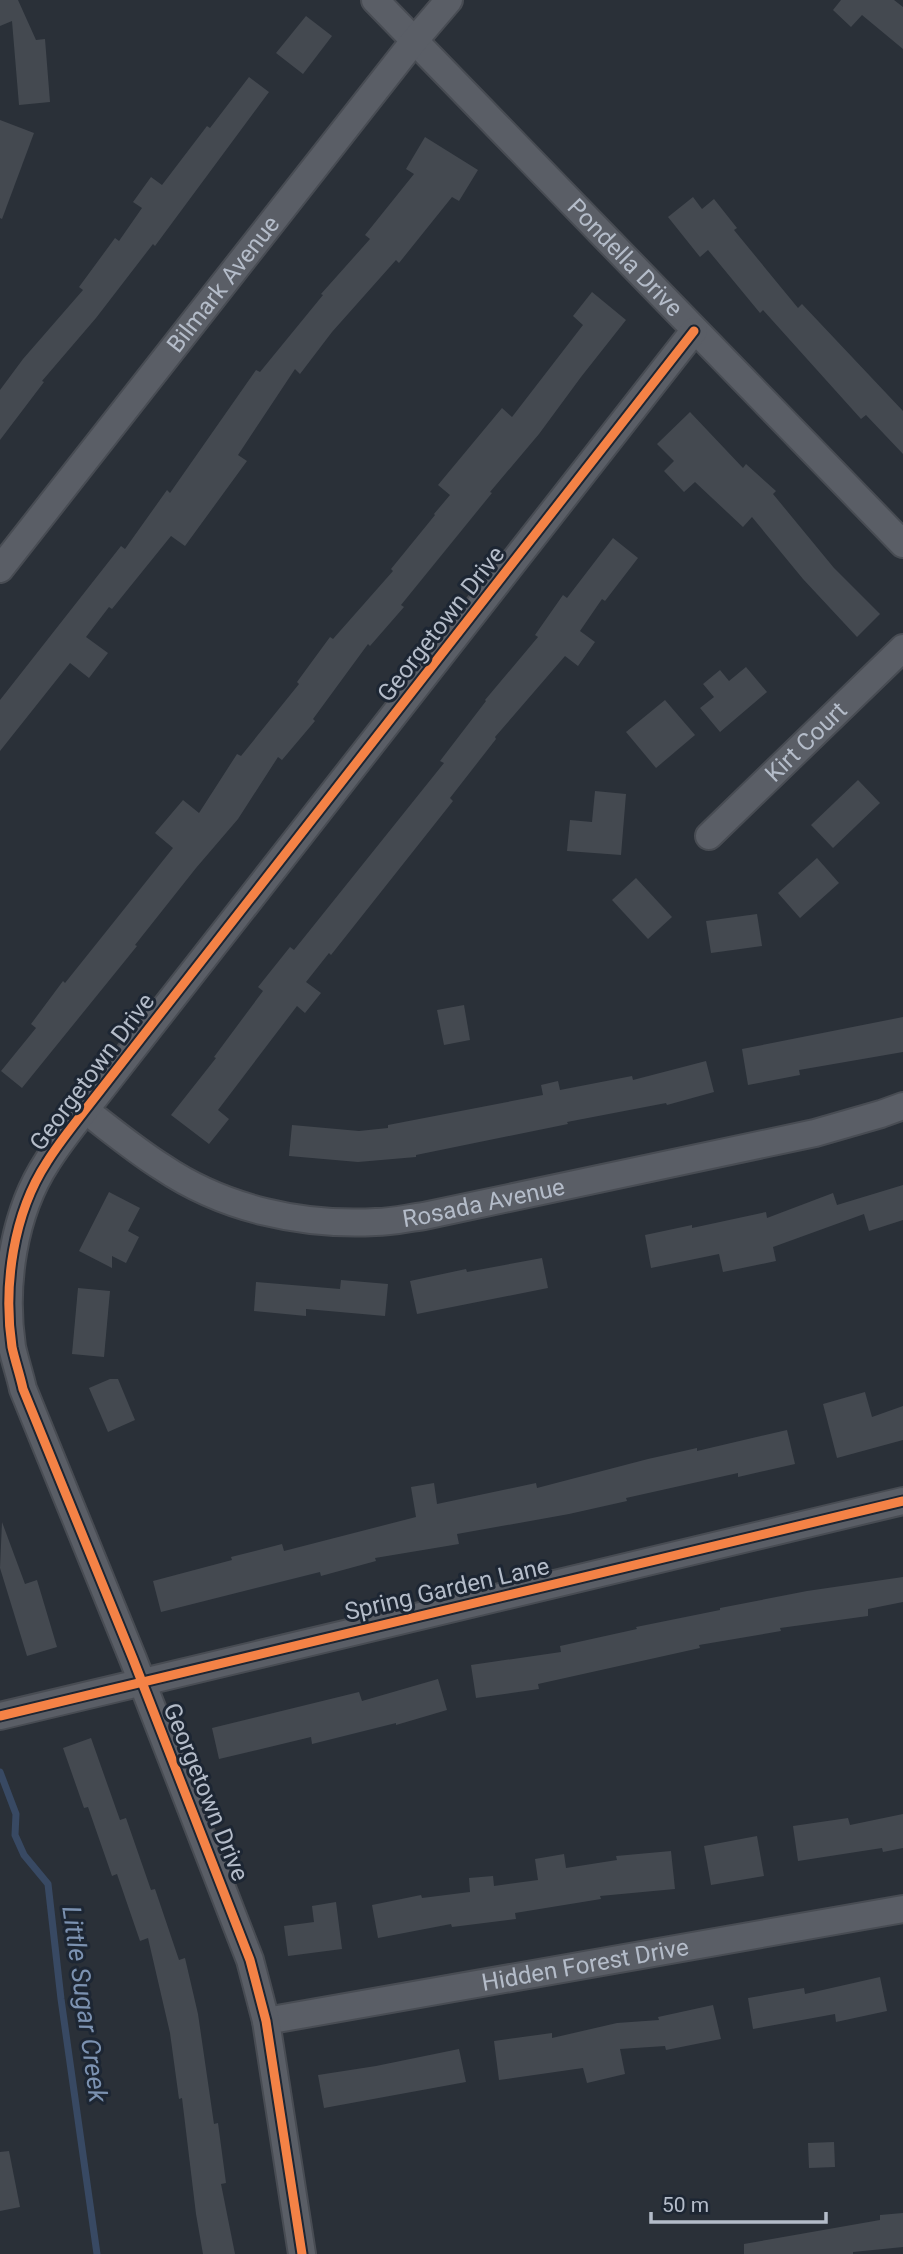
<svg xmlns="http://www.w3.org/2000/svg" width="903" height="2254" font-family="Roboto,sans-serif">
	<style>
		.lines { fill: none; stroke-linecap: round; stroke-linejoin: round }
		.stream { stroke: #384963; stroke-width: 7 }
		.building { fill: #444950 }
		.minor-casing { stroke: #484c53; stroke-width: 30 }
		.minor { stroke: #5a5e66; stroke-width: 26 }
		.cycleway-casing { stroke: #1d2633; stroke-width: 13 }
		.cycleway { stroke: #f48246; stroke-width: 9 }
		.labels { text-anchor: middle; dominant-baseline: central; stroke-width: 6; stroke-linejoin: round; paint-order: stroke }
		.street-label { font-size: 24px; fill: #b4bcc9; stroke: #1d2633 }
		.water-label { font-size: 26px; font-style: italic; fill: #7c92b1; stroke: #1d2633 }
	</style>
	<rect width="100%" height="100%" fill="#2a3038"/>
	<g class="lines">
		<!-- stream -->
		<polyline class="stream" points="0,1772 16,1814 15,1835 24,1855 48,1884 61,1999 97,2254"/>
	</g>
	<!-- building -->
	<g class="building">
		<polygon points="0,0 18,0 36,40 45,39 50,102 19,105 12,21 0,26"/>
		<polygon points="841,0 894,0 903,7 903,49 862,15 851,27 833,10"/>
		<polygon points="306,16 332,36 303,74 276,53"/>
		<polygon points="249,77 269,92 155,246 153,244 96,318 42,381 44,382 0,440 0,390 23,359 83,290 79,287 115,238 119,241 142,208 133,202 151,177 162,185 207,126 210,128"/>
		<polygon points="0,120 34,133 2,219 0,218"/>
		<polygon points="425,137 478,170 459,201 452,197 399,263 396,260 332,332 300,374 295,369 238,455 247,461 185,546 171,536 112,609 109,607 86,637 108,653 89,678 70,663 0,751 0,700 121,546 125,549 167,490 170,493 256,370 260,372 323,295 321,294 370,239 365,235 414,174 406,169"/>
		<polygon points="693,197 702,209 714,199 737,228 734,230 798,308 802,304 903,411 903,454 866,415 861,419 763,310 760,313 708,250 700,257 668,217"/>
		<polygon points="592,292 626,320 581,377 539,434 490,492 492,493 401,605 404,607 370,646 368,644 313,719 315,721 282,760 278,757 238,819 196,868 135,945 137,946 22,1088 1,1071 36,1028 31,1024 63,981 65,983 173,848 155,833 183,800 199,813 237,754 241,756 299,684 297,682 330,637 333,639 393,571 391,569 435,515 434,514 450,495 438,485 502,408 512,417 583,325 573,316"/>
		<polygon points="690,412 743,468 746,464 776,491 773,494 834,568 880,614 857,637 803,579 752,517 743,527 695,482 684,492 664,471 674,461 657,444"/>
		<polygon points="613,538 638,558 605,601 602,599 580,631 595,642 578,666 565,656 495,737 496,739 450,798 453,801 331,955 329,953 306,982 321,993 305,1013 297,1006 218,1110 229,1119 209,1144 171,1115 216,1058 214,1057 263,991 258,987 290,947 294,950 444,763 440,761 486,701 485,700 538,637 535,635 563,595 567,598"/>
		<polygon points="746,667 767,692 720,732 700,708 714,697 703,684 720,670 729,681"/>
		<polygon points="665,700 695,735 656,768 626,732"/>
		<polygon points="858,780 880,803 833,848 811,825"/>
		<polygon points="595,791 626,794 621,855 567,851 570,820 592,822"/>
		<polygon points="817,858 839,883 800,918 778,893"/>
		<polygon points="636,878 672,917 648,939 612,900"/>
		<polygon points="757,914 762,946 711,953 706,921"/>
		<polygon points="464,1005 470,1040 444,1045 437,1010"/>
		<polygon points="903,1017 903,1052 799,1070 800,1075 748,1085 742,1049"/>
		<polygon points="706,1061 714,1092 667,1105 666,1103 567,1122 568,1124 416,1155 416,1157 358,1162 289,1156 292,1125 359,1131 388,1128 388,1125 543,1095 541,1085 558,1081 560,1090 632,1076 633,1080"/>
		<polygon points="903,1185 903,1220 869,1231 864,1214 773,1247 776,1261 723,1272 719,1254 651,1268 645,1235 692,1225 692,1228 766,1212 767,1218 833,1193 837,1205"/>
		<polygon points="109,1192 140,1208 128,1231 139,1237 126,1263 112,1256 112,1268 79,1251"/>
		<polygon points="542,1258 548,1288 417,1314 410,1281 466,1269 467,1272"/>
		<polygon points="341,1280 388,1284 385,1316 306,1309 306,1316 254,1311 256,1282 340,1289"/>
		<polygon points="78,1288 110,1291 104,1357 72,1354"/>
		<polygon points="110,1379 118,1379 135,1420 108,1432 89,1388"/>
		<polygon points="865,1392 872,1417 903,1406 903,1440 837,1458 823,1404"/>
		<polygon points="787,1430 795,1464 738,1477 738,1473 626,1498 627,1501 569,1514 457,1534 459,1544 375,1558 376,1561 321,1576 320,1572 161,1612 153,1581 232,1560 231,1557 282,1544 284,1551 416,1517 411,1487 434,1483 437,1504 536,1483 537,1488 648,1459 697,1448 697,1451"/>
		<polygon points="2,1522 25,1584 37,1580 57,1647 27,1656 0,1568"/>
		<polygon points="903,1577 903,1602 868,1609 868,1616 780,1628 781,1631 699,1645 700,1648 538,1684 539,1689 476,1698 471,1665 561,1652 560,1646 637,1629 636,1627 720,1610 720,1608 807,1591"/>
		<polygon points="438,1679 447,1710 396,1725 396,1723 312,1744 311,1737 219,1759 212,1728 359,1692 362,1701"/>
		<polygon points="91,1738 120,1820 126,1818 151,1890 155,1889 179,1960 185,1958 198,2014 214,2124 218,2123 226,2183 221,2184 235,2254 203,2254 196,2214 182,2098 179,2099 170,2033 148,1938 140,1941 117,1874 112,1876 88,1807 84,1808 63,1748"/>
		<polygon points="903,1814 903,1848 883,1852 882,1848 798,1861 793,1826 848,1818 850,1825"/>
		<polygon points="757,1836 764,1876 711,1885 704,1846"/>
		<polygon points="671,1851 675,1889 600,1896 601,1899 515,1913 516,1919 452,1927 451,1924 378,1938 372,1905 421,1895 422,1898 470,1892 469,1878 493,1876 494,1886 538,1880 535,1859 564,1854 566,1868 617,1860 616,1856"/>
		<polygon points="336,1902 342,1949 288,1956 284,1926 314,1922 312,1906"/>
		<polygon points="880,1977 887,2011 836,2022 835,2014 753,2029 748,1998 804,1988 805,1994"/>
		<polygon points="713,2005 721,2039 666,2050 665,2046 620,2049 625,2074 587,2083 583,2068 499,2080 494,2041 552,2033 552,2038 617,2023 659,2020 658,2017"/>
		<polygon points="459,2049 466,2082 324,2108 318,2075 376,2066"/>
		<polygon points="834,2142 835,2167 809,2168 808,2143"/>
		<polygon points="9,2151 20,2207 0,2211 0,2152"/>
		<polygon points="903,2213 903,2247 853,2252 853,2254 744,2254 744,2244 880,2220 880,2215"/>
	</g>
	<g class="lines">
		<!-- minor casing -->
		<g class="minor-casing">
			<g id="minor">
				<path id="s1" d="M375 0 903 544"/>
				<path id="s2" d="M0 569 414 41 449 0"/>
				<path id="s3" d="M709 836 903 648"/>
				<path id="s4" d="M85 1110C110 1129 135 1150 162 1167 224 1209 302 1226 376 1222 392 1222 408 1218 424 1216L815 1133 881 1114 903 1106"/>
				<polyline points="0,1716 903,1501"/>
				<path id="s5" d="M266 2021 903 1909"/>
				<path d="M302 2254 266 2021 250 1960 133 1659 23 1389C20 1375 15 1361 12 1347 3 1286 13 1214 47 1162 58 1144 72 1127 85 1110L694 331"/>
			</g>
		</g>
		<!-- minor -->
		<use href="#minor" class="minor"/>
		<!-- cycleway casing -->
		<g class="cycleway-casing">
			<g id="cycleway">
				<polyline points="0,1716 903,1501"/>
				<path d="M302 2254 266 2021 250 1960 133 1659 23 1389C20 1375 15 1361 12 1347 3 1286 13 1214 47 1162 58 1144 72 1127 85 1110L694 331"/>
			</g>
		</g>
		<!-- cycleway -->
		<use href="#cycleway" class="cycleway"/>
	</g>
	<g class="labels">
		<!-- street labels -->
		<g class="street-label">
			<text stroke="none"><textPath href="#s1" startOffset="359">Pondella Drive</textPath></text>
			<text stroke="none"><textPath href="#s2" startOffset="362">Bilmark Avenue</textPath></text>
			<text transform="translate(441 624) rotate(-52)">Georgetown Drive</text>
			<text stroke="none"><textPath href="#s3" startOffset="135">Kirt Court</textPath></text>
			<text transform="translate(92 1072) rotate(-53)">Georgetown Drive</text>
			<text stroke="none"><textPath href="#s4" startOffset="430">Rosada Avenue</textPath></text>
			<text transform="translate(447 1589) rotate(-13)">Spring Garden Lane</text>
			<text transform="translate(206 1792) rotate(68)">Georgetown Drive</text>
			<text stroke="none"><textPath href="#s5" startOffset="324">Hidden Forest Drive</textPath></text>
		</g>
		<!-- water labels -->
		<g class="water-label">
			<text transform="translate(85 2004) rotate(82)">Little Sugar Creek</text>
		</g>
	</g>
	<!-- scale -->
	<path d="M651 2212v10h175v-10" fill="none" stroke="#b4bcc9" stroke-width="3.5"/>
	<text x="662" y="2212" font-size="21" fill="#b4bcc9" stroke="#1d2633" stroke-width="5" paint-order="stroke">50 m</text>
</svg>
